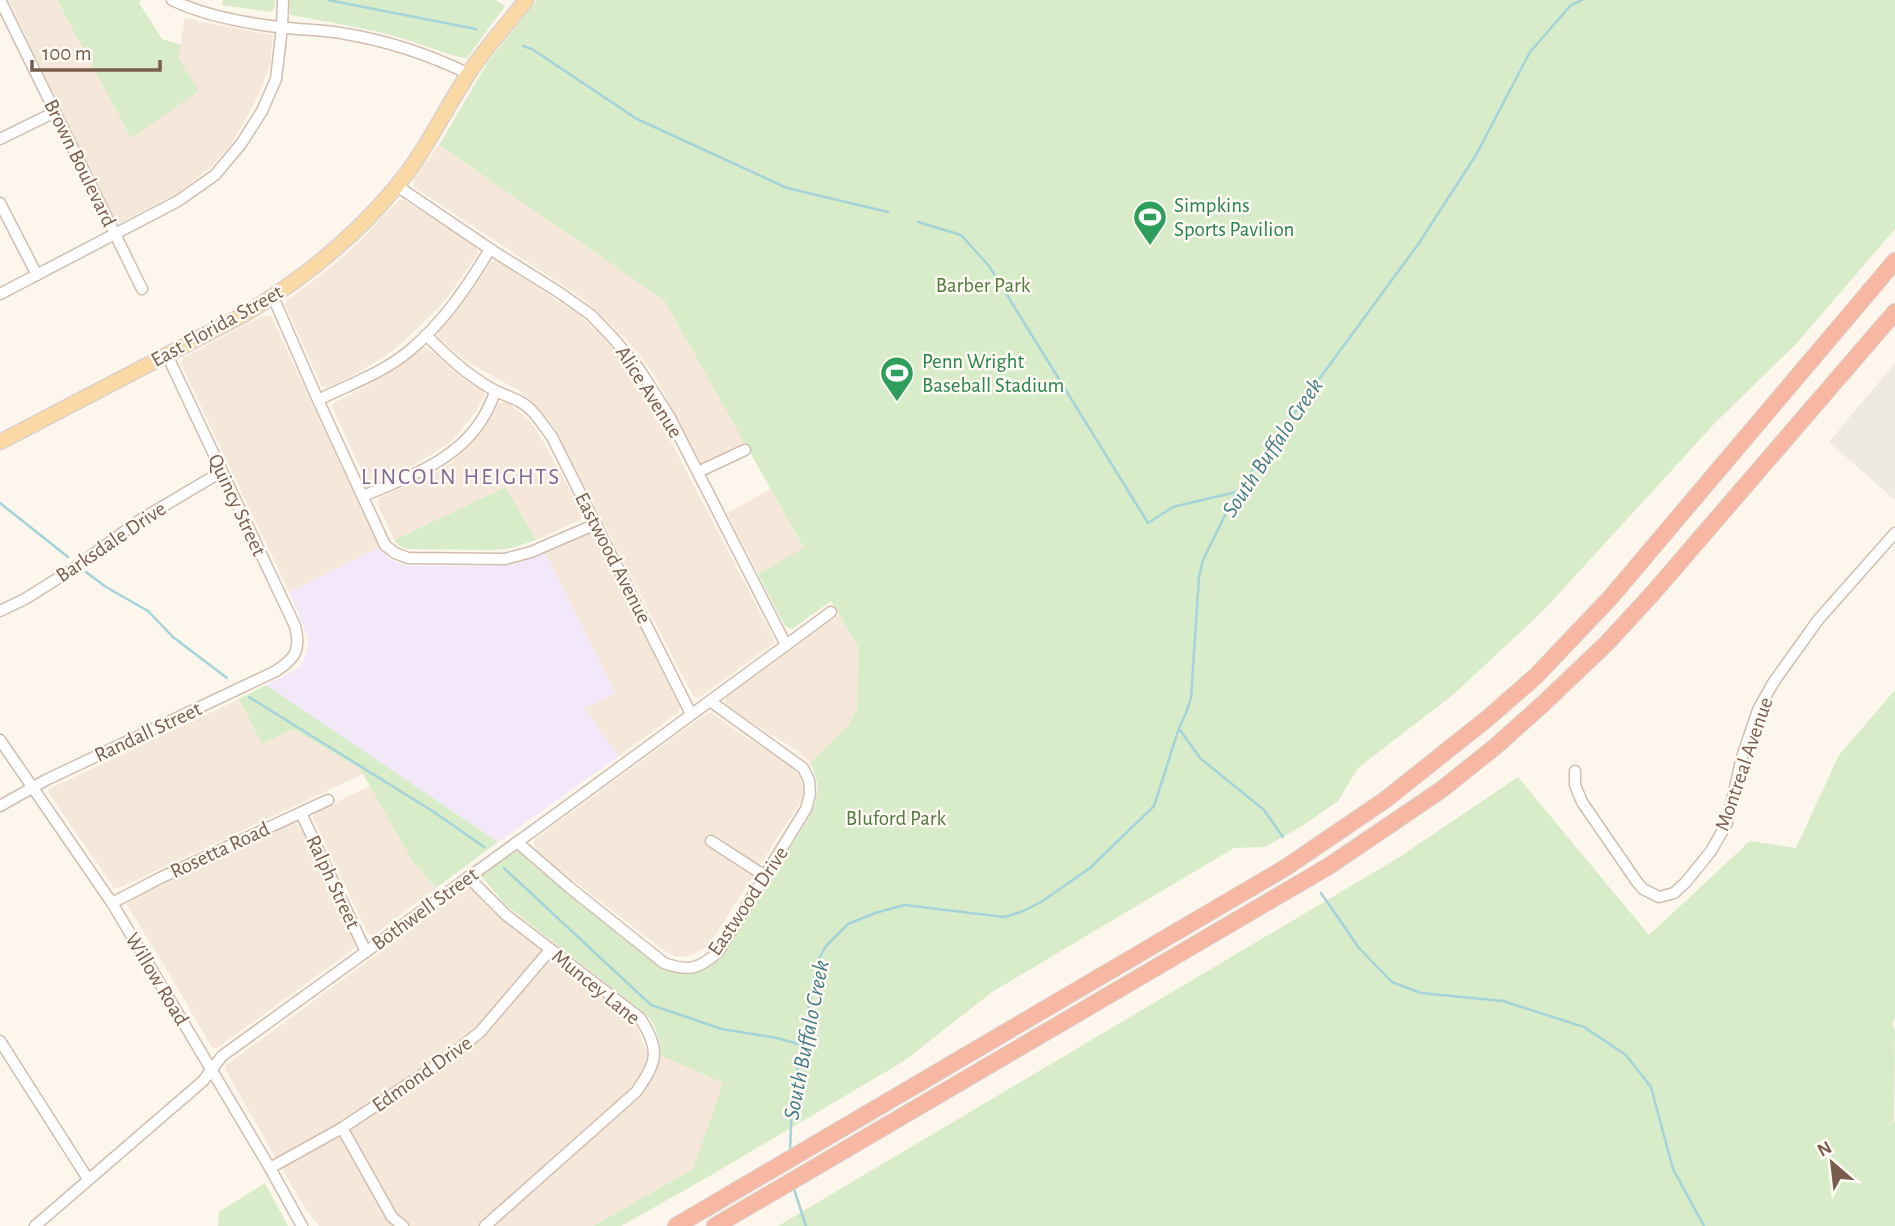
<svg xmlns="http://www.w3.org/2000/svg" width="1895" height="1226" font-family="'Alegreya Sans',sans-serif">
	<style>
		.residential { fill: #f5e8da }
		.industrial { fill: #efe9e4 }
		.education { fill: #f3e8fa }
		.green { fill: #d8ecc9 }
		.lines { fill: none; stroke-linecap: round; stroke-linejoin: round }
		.stream { stroke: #a5d3da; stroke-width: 2.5 }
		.minor-casing { stroke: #d1beb0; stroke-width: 13 }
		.major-casing { stroke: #dad1cd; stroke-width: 17 }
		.highway-casing { stroke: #dad1cd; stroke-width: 18 }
		.minor { stroke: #fff; stroke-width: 10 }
		.major { stroke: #fbd9a5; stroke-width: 14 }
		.highway { stroke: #f7b7a3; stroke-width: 16 }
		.labels { text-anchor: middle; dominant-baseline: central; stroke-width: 5; stroke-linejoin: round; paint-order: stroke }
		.street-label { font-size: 21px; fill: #7a5c4d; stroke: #fffaf3 }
		.leisure-label { font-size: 21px; fill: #27864d; stroke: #fffaf3; text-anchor: start }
		.park-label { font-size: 21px; fill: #537a41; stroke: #fffaf3 }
		.water-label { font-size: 23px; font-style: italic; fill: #437c86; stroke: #fffaf3 }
		.neighbourhood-label { font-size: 23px; letter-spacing: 2px; fill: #846695; stroke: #fffaf3 }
	</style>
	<rect width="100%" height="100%" fill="#fdf6ec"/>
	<!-- residential -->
	<g class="residential">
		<polygon points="8,0 57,0 131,138 178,58 185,18 202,22 273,35 270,65 259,94 242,126 230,145 211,167 179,192 122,222 117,221 114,217"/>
		<polygon points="439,145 664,300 746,444 701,464 654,375 634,348 593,307 576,294 414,187 413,179"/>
		<polygon points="399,200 404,200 477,247 478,253 452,291 440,306 404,341 385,356 359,372 328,388 322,386 285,305 287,300 320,276 353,248"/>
		<polygon points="497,260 580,316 604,338 641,384 774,639 773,644 699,698 693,696 555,429 546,416 520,391 464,360 438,337 438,332 462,304 491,262"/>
		<polygon points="264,315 271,316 379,547 289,592 181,364 183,358"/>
		<polygon points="421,347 426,347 467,382 483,390 485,395 475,413 451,442 418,463 372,484 367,482 332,407 334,403 369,385 394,369"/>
		<polygon points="506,401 526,417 536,429 583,513 580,520 536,540 506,487 394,540 377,503 379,498 434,473 453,461 485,427 498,404"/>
		<polygon points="771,489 804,549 758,574 727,513"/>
		<polygon points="588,533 593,533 680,706 678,713 619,756 584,709 615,693 545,553"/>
		<polygon points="839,615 859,648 857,709 847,727 810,763 798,751 750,722 727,706 725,701 726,697"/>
		<polygon points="239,699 262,744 293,729 360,769 363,774 119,888 114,888 48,792 49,789"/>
		<polygon points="707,713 712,713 741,734 790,765 800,777 803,793 801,801 709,945 695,954 685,957 675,956 666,952 549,862 537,851 534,843 535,839"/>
		<polygon points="370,786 412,860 436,888 376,933 371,935 367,932 313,818 315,812"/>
		<polygon points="294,823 299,825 355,943 354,949 217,1048 214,1048 211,1046 176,985 127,905 130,900"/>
		<polygon points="467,888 473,888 488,907 505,922 628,1017 637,1027 645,1048 723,1083 693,1169 593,1226 319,1226 300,1200 225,1069 225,1066"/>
	</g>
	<!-- industrial -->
	<polygon class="industrial" points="1895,363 1895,500 1829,442"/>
	<!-- education -->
	<polygon class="education" points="379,547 391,560 409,566 483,566 515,564 545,553 615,693 584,709 619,756 498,842 266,685 296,670 301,666 308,648 308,637 289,592"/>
	<!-- green -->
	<g class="green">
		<polygon points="57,0 141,0 139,3 162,39 181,45 178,58 199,91 131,138"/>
		<polygon points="223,0 274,0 275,7 271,12 222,5"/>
		<path d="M289 0H496L505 6 467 58C458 59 417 42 404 39 367 28 328 22 290 15Z"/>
		<path d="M537 0H1895V229L1797 343 1714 424 1544 610 1454 694 1358 768 1338 801 1302 826 1265 847 1234 848 992 992 904 1061 701 1181 621 1226H593L693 1169 723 1083 660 1055C660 1039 656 1026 646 1014L507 906 481 876 517 850 536 868 663 968 697 971 707 967 719 959 728 946 809 818C819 798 821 784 810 763L847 727 857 709 859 648 831 601 792 629 785 626 758 574 804 548 664 300 439 145 488 62Z"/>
		<polygon points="506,487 536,540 512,548 495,550 407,549 399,546 394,540"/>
		<polygon points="266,685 498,842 436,888 412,860 360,769 293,729 262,744 239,699"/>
		<polygon points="1895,690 1895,1017 1892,1024 1895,1031 1894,1122 1895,1123 1895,1226 778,1226 1398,858 1518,777 1649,935 1750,841 1796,848 1839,755"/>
		<polygon points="265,1183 288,1226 218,1226 219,1212"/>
	</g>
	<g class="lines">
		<!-- stream -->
		<g class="stream">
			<polyline points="328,0 476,29"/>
			<polyline points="523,46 532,49 637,119 787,188 888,212"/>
			<polyline points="918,222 961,235 989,266 1148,523 1173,507 1236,492"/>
			<polyline points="0,503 68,557"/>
			<polyline points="86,572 106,587 148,611 173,637 227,678"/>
			<polyline points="249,697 434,812 484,847"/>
			<polyline points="1180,730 1200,758 1264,810 1283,837"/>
			<polyline points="504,868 651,1005 722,1029 777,1038 802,1045"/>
			<polyline points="1321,893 1359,948 1392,982 1421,993 1503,1001 1584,1027 1626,1055 1651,1087 1673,1169 1704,1226"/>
			<polyline points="790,1152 792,1099 817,962 826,946 848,924 875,913 905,905 1004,917 1021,912 1041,902 1090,868 1154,806 1179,728 1186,713 1191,698 1199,577 1203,560 1237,491 1419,243 1476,155 1530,52 1571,5 1582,0"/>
			<polyline points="793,1186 806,1226"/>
		</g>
		<!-- minor casing -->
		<g class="minor-casing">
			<g id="minor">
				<polyline points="0,0 142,289"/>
				<path d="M172 0C205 16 250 24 287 28 306 30 326 30 346 34 388 41 430 55 469 74"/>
				<polyline points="0,139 55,112"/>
				<polyline points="397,186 490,249 560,293 591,315 613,338 639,369 669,416 786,645"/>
				<polyline points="0,203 37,275"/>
				<polyline points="0,294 178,201 215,175 241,144 262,111 276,79 282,27 283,0"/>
				<polyline points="273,297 318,400 385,545 395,553 408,558 505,559 531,552 596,524"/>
				<path d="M426 335C447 356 468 376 494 390 507 397 521 399 532 411 539 418 545 428 552 437L691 714"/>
				<path d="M318 400C348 385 383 373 409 351 443 323 468 286 490 249"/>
				<polyline points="698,472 745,450"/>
				<path d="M363 496C408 477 458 461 484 416 489 408 492 399 496 391"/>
				<polyline points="0,611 25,599 76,567 140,520 221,472"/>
				<polyline points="0,740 112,903 270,1168 302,1226"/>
				<polyline points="1575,771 1575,785 1582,802 1637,882 1643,889 1659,897 1674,893 1686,882 1711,851 1727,823 1742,757 1758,710 1773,683 1818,620 1895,533"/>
				<path d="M0 806 46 780 276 671C296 658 301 649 295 626L167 355"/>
				<polyline points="301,813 366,952"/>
				<polyline points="711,841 765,876"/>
				<path d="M517 842 569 887 664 963C689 972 699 969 718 952L806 809 810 794 809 780 803 768 710 701"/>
				<path d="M468 877 506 915 640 1018C661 1051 657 1062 636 1092L485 1226"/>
				<polyline points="112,903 160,878 328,800"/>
				<polyline points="0,1041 88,1179"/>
				<polyline points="342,1128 392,1217 403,1226"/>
				<polyline points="270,1168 342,1128 449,1057 480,1032 550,950"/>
				<polyline points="35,1226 203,1081 222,1056 563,809 831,612"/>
			</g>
		</g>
		<!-- major casing -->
		<g class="major-casing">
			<path id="major" d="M0 442 245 314C301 280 353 239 395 188 424 154 443 113 467 76 484 49 507 25 526 0"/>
		</g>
		<!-- highway casing -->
		<g class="highway-casing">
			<g id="highway">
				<polyline points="676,1226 1285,868 1385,800 1488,718 1536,676 1611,597 1895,261"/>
				<polyline points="715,1226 1329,866 1441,790 1496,746 1544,703 1607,643 1653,593 1895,312"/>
			</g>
		</g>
		<!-- minor -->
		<use href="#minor" class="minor"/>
		<!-- major -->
		<use href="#major" class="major"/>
		<!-- highway -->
		<use href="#highway" class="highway"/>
	</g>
	<!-- icons -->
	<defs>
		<g id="stadium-pin" transform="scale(1.75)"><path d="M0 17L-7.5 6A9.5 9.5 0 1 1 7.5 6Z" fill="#2e9e5b" stroke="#fffaf3"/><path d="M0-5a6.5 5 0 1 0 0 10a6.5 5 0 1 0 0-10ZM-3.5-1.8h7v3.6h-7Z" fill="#fff"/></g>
	</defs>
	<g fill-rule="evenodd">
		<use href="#stadium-pin" x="1150" y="217"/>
		<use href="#stadium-pin" x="897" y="373"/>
	</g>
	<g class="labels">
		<!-- street labels -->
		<g class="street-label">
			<text transform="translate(80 163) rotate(64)">Brown Boulevard</text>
			<text transform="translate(217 326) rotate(-29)">East Florida Street</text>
			<text transform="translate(649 392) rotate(57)">Alice Avenue</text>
			<text transform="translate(237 505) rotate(65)">Quincy Street</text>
			<text transform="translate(111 542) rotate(-34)">Barksdale Drive</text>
			<text transform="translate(613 558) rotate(63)">Eastwood Avenue</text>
			<text transform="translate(148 732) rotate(-25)">Randall Street</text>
			<text transform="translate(1744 764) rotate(-71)">Montreal Avenue</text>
			<text transform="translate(220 850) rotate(-25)">Rosetta Road</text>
			<text transform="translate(333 882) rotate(65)">Ralph Street</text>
			<text transform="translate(748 901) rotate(-56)">Eastwood Drive</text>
			<text transform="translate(425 909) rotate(-36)">Bothwell Street</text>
			<text transform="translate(157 979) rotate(59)">Willow Road</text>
			<text transform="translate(596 987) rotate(39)">Muncey Lane</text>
			<text transform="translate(422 1074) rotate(-35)">Edmond Drive</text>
		</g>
		<!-- leisure labels -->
		<g class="leisure-label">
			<text x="1174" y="205">Simpkins<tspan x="1174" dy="24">Sports Pavilion</tspan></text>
			<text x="922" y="361">Penn Wright<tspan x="922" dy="24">Baseball Stadium</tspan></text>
		</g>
		<!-- park labels -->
		<g class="park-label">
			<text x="983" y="285">Barber Park</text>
			<text x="896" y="818">Bluford Park</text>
		</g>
		<!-- water labels -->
		<g class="water-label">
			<text transform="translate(1273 448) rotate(-56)">South Buffalo Creek</text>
			<text transform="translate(807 1040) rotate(-79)">South Buffalo Creek</text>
		</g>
		<!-- neighbourhood labels -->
		<g class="neighbourhood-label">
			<text x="461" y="477">LINCOLN HEIGHTS</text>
		</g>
	</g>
	<!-- north arrow -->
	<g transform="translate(1832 1163) rotate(332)" stroke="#fffaf3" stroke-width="5" paint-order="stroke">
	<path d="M0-5L12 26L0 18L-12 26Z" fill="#7a5c4d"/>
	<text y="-10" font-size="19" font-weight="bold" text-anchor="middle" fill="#7a5c4d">N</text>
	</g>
	<!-- scale -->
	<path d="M32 60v10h128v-10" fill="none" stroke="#7a5c4d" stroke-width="3.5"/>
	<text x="42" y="60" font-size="21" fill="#7a5c4d" stroke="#fffaf3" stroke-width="5" paint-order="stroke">100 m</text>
</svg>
